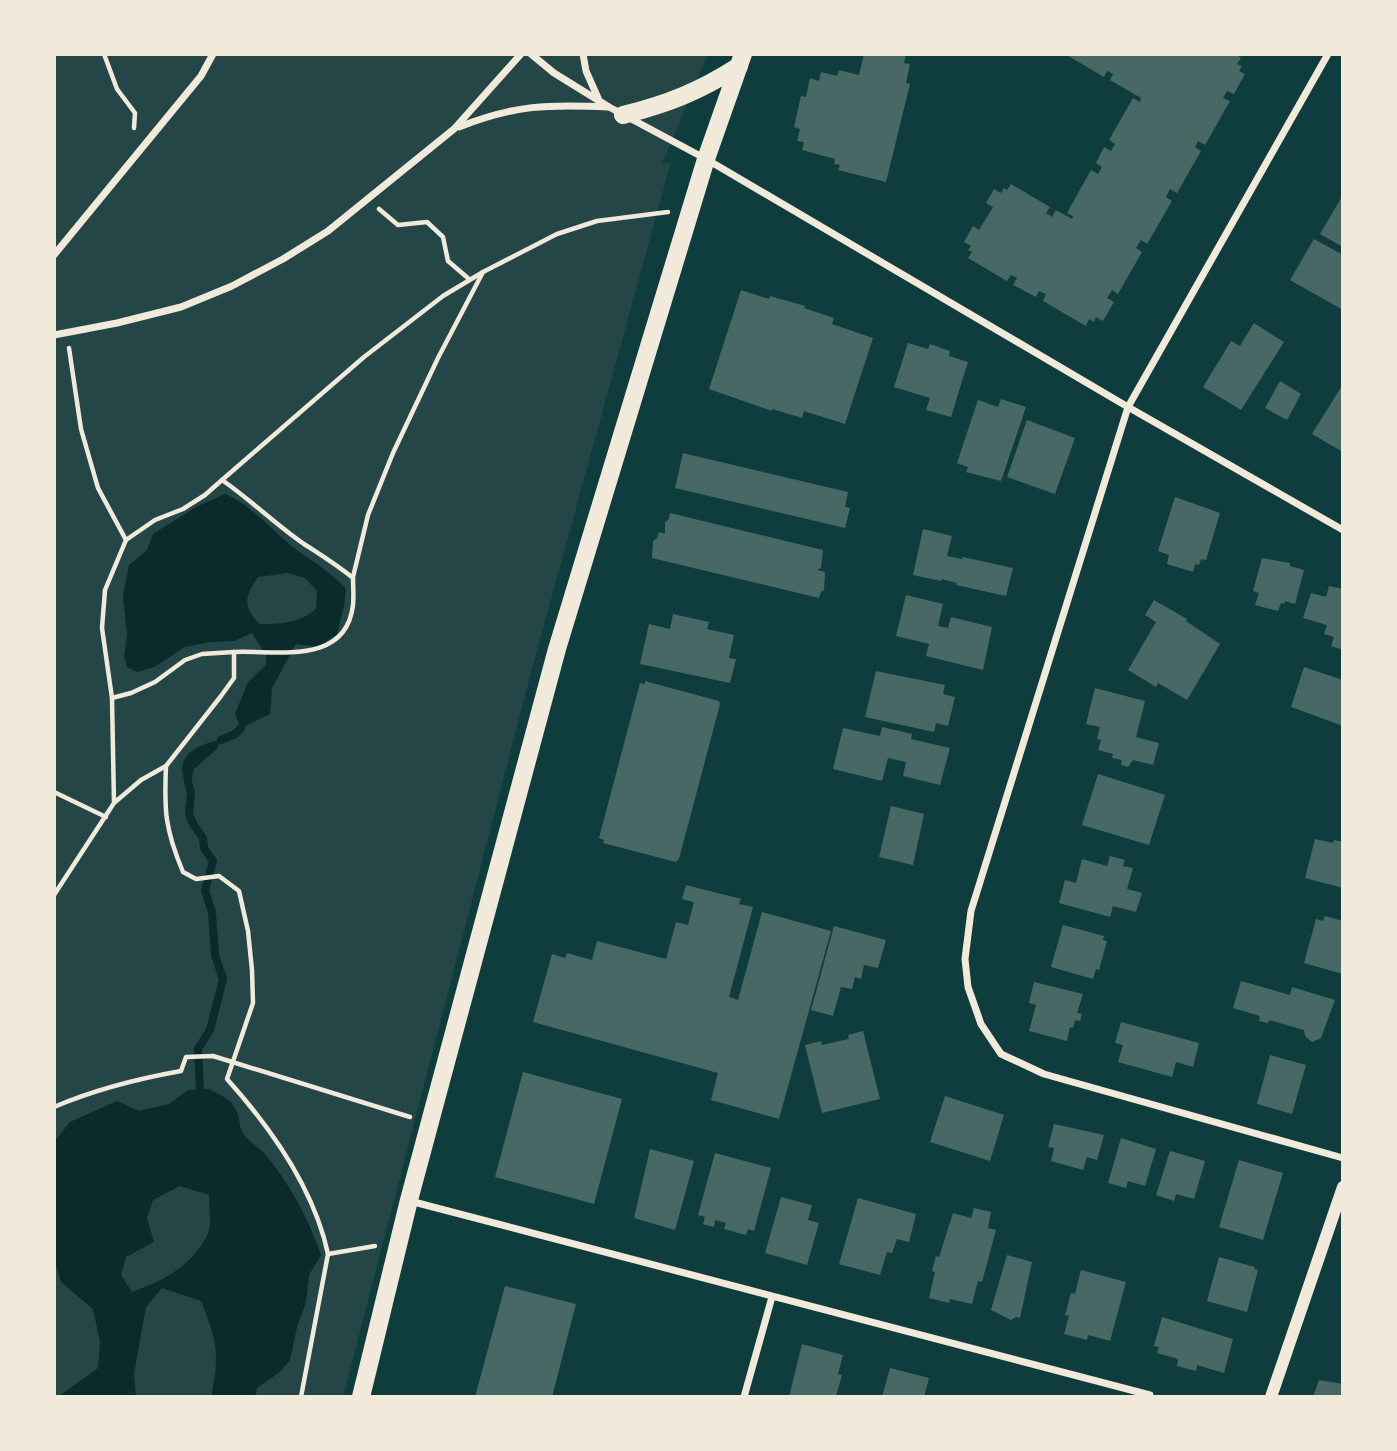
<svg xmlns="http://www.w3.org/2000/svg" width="1397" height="1451" font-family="Montserrat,sans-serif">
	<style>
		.green { fill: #244646 }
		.water { fill: #0a2a2b; fill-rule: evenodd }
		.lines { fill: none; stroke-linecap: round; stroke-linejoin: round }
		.stream { stroke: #0a2a2b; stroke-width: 8 }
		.building { fill: #486865 }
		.path { stroke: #f1e9da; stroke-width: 4.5 }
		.minor { stroke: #f1e9da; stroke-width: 7 }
		.tertiary { stroke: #f1e9da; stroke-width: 12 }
		.primary { stroke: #f1e9da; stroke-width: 18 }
	</style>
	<rect width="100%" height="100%" fill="#0f3d3e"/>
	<!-- green -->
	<polygon class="green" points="54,54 708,54 662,164 671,162 533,665 343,1397 54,1397"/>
	<!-- water -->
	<g class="water">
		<path d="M225 494C251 505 272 530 294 548 314 563 328 569 346 589L344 606 337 634 318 647 296 644 272 688 270 714 241 728 235 714 248 682 266 665V655L252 633 234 641 210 642 185 647 154 667 137 672 127 667 124 657 127 634 123 596 129 565 147 550 153 534 196 507ZM287 573 305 578 317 591 316 609C299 623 281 624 259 624 242 605 245 597 258 577Z"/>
		<path d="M221 740 217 749 194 769 191 782H185C174 755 198 744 221 740Z"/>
		<path d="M209 1089C220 1095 232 1099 237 1112 241 1121 238 1129 246 1137 250 1143 257 1146 262 1151 289 1181 308 1218 321 1255L309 1275 306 1302 297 1327 290 1360 280 1372 257 1388 255 1397H211C220 1354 217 1341 201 1301L162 1288 146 1307 134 1373 136 1397H58L98 1368 100 1342 93 1309 61 1282 54 1258V1142L70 1122 117 1101 139 1111 169 1104 188 1090ZM180 1186 209 1195C209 1206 212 1224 208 1233 194 1265 163 1281 132 1292L121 1275 126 1257 154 1242 147 1218 153 1200Z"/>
	</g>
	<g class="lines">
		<!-- stream -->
		<g class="stream">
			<polyline points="221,740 235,734 241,728"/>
			<polyline points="188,782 191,793 189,813 193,824 203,838 204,848 213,861 205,891 212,912 215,955 223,979 210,1030 198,1049 200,1089"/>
		</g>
	</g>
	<!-- building -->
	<g class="building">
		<polygon points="864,54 906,54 904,63 910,64 906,83 910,84 886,182 838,170 840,165 834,164 835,159 802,150 804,142 797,141 800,129 794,127 801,96 806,97 810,78 819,81 821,72 837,76 839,70 859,75"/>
		<polygon points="1065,54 1235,54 1241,58 1237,64 1242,66 1239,71 1245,74 1234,94 1227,91 1223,98 1230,101 1205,145 1198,141 1195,147 1201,151 1177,193 1170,189 1166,197 1172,201 1147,244 1141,240 1136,248 1142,252 1118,294 1112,290 1107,298 1114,302 1103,321 1096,317 1094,322 1089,319 1086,326 1043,301 1046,294 1039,291 1036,297 1013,285 1017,278 1011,275 1007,281 968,258 972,252 968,250 971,246 964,242 973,226 979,230 993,207 986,203 994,189 1001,193 1004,188 1007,190 1011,184 1050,207 1046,213 1052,217 1056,210 1072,219 1073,216 1067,213 1091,170 1098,174 1102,167 1096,163 1104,147 1111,151 1115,144 1109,140 1133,98 1140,102 1141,98 1110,80 1113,74 1107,71 1104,77"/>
		<polygon points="1343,195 1343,247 1320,234"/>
		<polygon points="1314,239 1343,255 1343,310 1290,280"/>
		<polygon points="741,290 769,299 770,296 805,306 804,308 834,318 832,324 873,338 845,424 804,411 802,418 772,409 772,411 709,389"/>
		<polygon points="1254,323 1284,342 1241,410 1203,387 1231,341 1240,346"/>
		<polygon points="908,343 928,349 930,344 950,351 949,356 968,362 951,417 926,410 930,398 894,387"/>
		<polygon points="1280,381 1301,394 1287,420 1265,408"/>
		<polygon points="1343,384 1343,452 1312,434"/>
		<polygon points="1001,399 1026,407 1001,481 966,472 968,467 957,463 978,400 998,407"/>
		<polygon points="1027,420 1075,438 1055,494 1007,477"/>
		<polygon points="683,453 848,492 845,507 850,508 845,528 675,488"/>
		<polygon points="1175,497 1220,513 1206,560 1201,559 1199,565 1195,564 1193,572 1167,564 1169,555 1158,551"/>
		<polygon points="670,513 823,550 821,568 817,570 825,572 824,590 821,592 819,598 652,558 653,541 657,538 659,532 665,534 665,522 669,519"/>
		<polygon points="923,529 952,536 947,556 962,559 963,557 1013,568 1006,596 956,585 957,583 942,579 941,581 913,575"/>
		<polygon points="1262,558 1290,563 1290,566 1304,570 1295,604 1285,601 1284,604 1281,603 1278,611 1255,605 1259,593 1253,591"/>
		<polygon points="1329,586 1343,589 1343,650 1331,646 1334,637 1324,634 1327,625 1303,618 1311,593 1326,597"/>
		<polygon points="906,595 943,604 938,626 948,628 951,617 992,627 983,670 926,656 929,644 896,636"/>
		<polygon points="1154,600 1187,619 1186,621 1220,644 1187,700 1158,683 1156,687 1128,670 1156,622 1145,615"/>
		<polygon points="673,614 709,622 707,629 734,635 729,658 736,659 730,683 640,664 649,624 670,629"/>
		<polygon points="1304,667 1343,680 1343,726 1291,707"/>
		<polygon points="876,671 945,685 943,694 955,697 948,726 936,723 934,732 865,717"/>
		<polygon points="645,681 719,701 720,704 679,859 676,862 603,843 604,840 599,838 640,683 645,684"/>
		<polygon points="1095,688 1145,701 1136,737 1159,743 1153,765 1133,760 1128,767 1121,765 1122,760 1112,758 1113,754 1098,750 1101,740 1097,739 1100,727 1086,724"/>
		<polygon points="882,727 912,734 911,739 950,748 940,785 903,776 906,762 888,758 882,781 833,769 843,728 880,736"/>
		<polygon points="1098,774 1165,795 1149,845 1082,825"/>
		<polygon points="891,806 924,814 913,865 879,857"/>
		<polygon points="1315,839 1333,843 1334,840 1343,842 1343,888 1305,878"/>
		<polygon points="1110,856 1125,860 1123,866 1133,868 1127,889 1142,893 1136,912 1113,906 1110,917 1059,903 1065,880 1076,883 1082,859 1107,866"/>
		<polygon points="686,885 741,899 739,904 753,907 729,997 738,1000 762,912 831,931 779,1119 711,1100 718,1073 533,1022 552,954 565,958 567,953 592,960 597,941 666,959 676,922 688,925 694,902 682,899"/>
		<polygon points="1325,916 1343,921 1343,974 1304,963 1316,919 1323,921"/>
		<polygon points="1063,925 1104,936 1103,940 1107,941 1099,970 1096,969 1093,979 1051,967"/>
		<polygon points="834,926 886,940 878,968 864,965 861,979 855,977 852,989 841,987 833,1016 811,1010"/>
		<polygon points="1241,981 1290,995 1292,987 1335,1000 1321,1038 1312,1042 1305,1036 1304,1030 1269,1020 1268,1023 1259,1021 1260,1016 1233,1008"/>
		<polygon points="1034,982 1083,994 1077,1013 1082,1014 1080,1021 1075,1020 1073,1028 1070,1027 1067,1041 1029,1031 1036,1005 1029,1003"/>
		<polygon points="1121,1022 1199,1043 1193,1067 1176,1062 1172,1077 1118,1062 1123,1045 1115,1043"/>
		<polygon points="863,1031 880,1099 822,1113 805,1045 821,1041 822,1045 849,1039 848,1035"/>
		<polygon points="1270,1055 1306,1065 1292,1114 1257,1104"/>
		<polygon points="523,1072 622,1099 594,1204 495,1177"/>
		<polygon points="945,1096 1004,1115 990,1161 930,1142"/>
		<polygon points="1054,1124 1104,1135 1097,1160 1087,1157 1083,1170 1051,1161 1054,1148 1048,1147"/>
		<polygon points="1121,1138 1156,1149 1145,1186 1128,1181 1126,1188 1108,1183"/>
		<polygon points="650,1149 694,1161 675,1230 634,1218"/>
		<polygon points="1170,1151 1205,1161 1194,1199 1176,1194 1174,1201 1156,1195"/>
		<polygon points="715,1153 771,1168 754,1231 748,1229 746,1235 724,1229 726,1223 715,1220 714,1227 703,1224 705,1217 698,1215"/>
		<polygon points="1239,1160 1283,1173 1263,1240 1219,1227"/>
		<polygon points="781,1197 812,1205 808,1220 819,1223 807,1265 765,1253"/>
		<polygon points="858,1198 916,1214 909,1242 897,1239 892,1253 887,1252 880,1275 839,1264"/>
		<polygon points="974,1208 991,1212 988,1228 996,1230 982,1282 978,1281 972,1304 950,1299 949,1303 929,1298 935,1272 932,1271 936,1256 939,1257 953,1213 971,1218"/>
		<polygon points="1007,1255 1032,1262 1020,1318 1016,1317 1011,1320 991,1310"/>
		<polygon points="1219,1257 1255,1267 1254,1269 1258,1270 1247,1312 1207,1301"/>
		<polygon points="1081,1270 1126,1282 1110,1341 1088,1335 1087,1340 1064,1334 1069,1316 1065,1315 1071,1293 1075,1294"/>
		<polygon points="505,1286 576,1304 552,1397 475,1397"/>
		<polygon points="1162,1317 1233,1339 1224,1373 1197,1365 1196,1371 1177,1366 1178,1360 1175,1358 1157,1353 1159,1347 1154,1346"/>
		<polygon points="802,1344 843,1355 838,1374 842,1375 836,1396 789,1397"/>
		<polygon points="890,1368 929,1378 924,1397 882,1397"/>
		<polygon points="1319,1380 1343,1384 1343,1397 1313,1397"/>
	</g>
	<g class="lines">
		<!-- path -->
		<g class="path">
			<polyline points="104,54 117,89 135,113 134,128"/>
			<polyline points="379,209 398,225 427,222 443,237 448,261 469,279"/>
			<polyline points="69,348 81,429 98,488 126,540"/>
			<polyline points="222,480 364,357 443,296 483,272"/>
			<polyline points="353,577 368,515 393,453 438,358 483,272 557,234 597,221 668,212"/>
			<polyline points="112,698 131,693 155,682 185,660 202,654 234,652"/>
			<path d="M166 766C164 811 165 829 183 872L196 879 219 876 239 891 248 931 252 970 253 1003 227 1079C271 1128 314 1189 328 1254L301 1397"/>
			<polyline points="54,792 106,817"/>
			<path d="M54 895 114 803 141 780 166 766 221 696 234 678V652C277 650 346 666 353 605 354 596 353 587 353 578 337 565 321 555 304 544 275 524 251 500 222 480L205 495 183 509 155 520 126 540 105 590 102 628 112 698 114 803"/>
			<path d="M54 1107C96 1089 136 1079 181 1071L186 1057 213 1056 410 1117"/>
			<polyline points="328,1254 375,1246"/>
		</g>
		<!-- minor -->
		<g class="minor">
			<polyline points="531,54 554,73 609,107 706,159 1128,407 1343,530"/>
			<polyline points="583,54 586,71 598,98"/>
			<polyline points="1328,54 1128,407 971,911 965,959 968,987 981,1024 1001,1054 1044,1074 1343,1158"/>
			<path d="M459 127C514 105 549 104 608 107"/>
			<polyline points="54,255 201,76 213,54"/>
			<polyline points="54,335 117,323 181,307 232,286 283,259 328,231 454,129 521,54"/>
			<polyline points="410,1201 1150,1395"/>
			<polyline points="744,1397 772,1297"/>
		</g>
		<!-- tertiary -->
		<polyline class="tertiary" points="1271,1397 1343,1187"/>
		<!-- primary -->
		<g class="primary">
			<path d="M623 115C668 104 700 91 739 66"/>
			<polyline points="361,1397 409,1200 557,649 706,159 743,54"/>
		</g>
	</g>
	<!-- border -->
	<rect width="1397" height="1451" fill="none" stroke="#f1e9da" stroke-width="112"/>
</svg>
